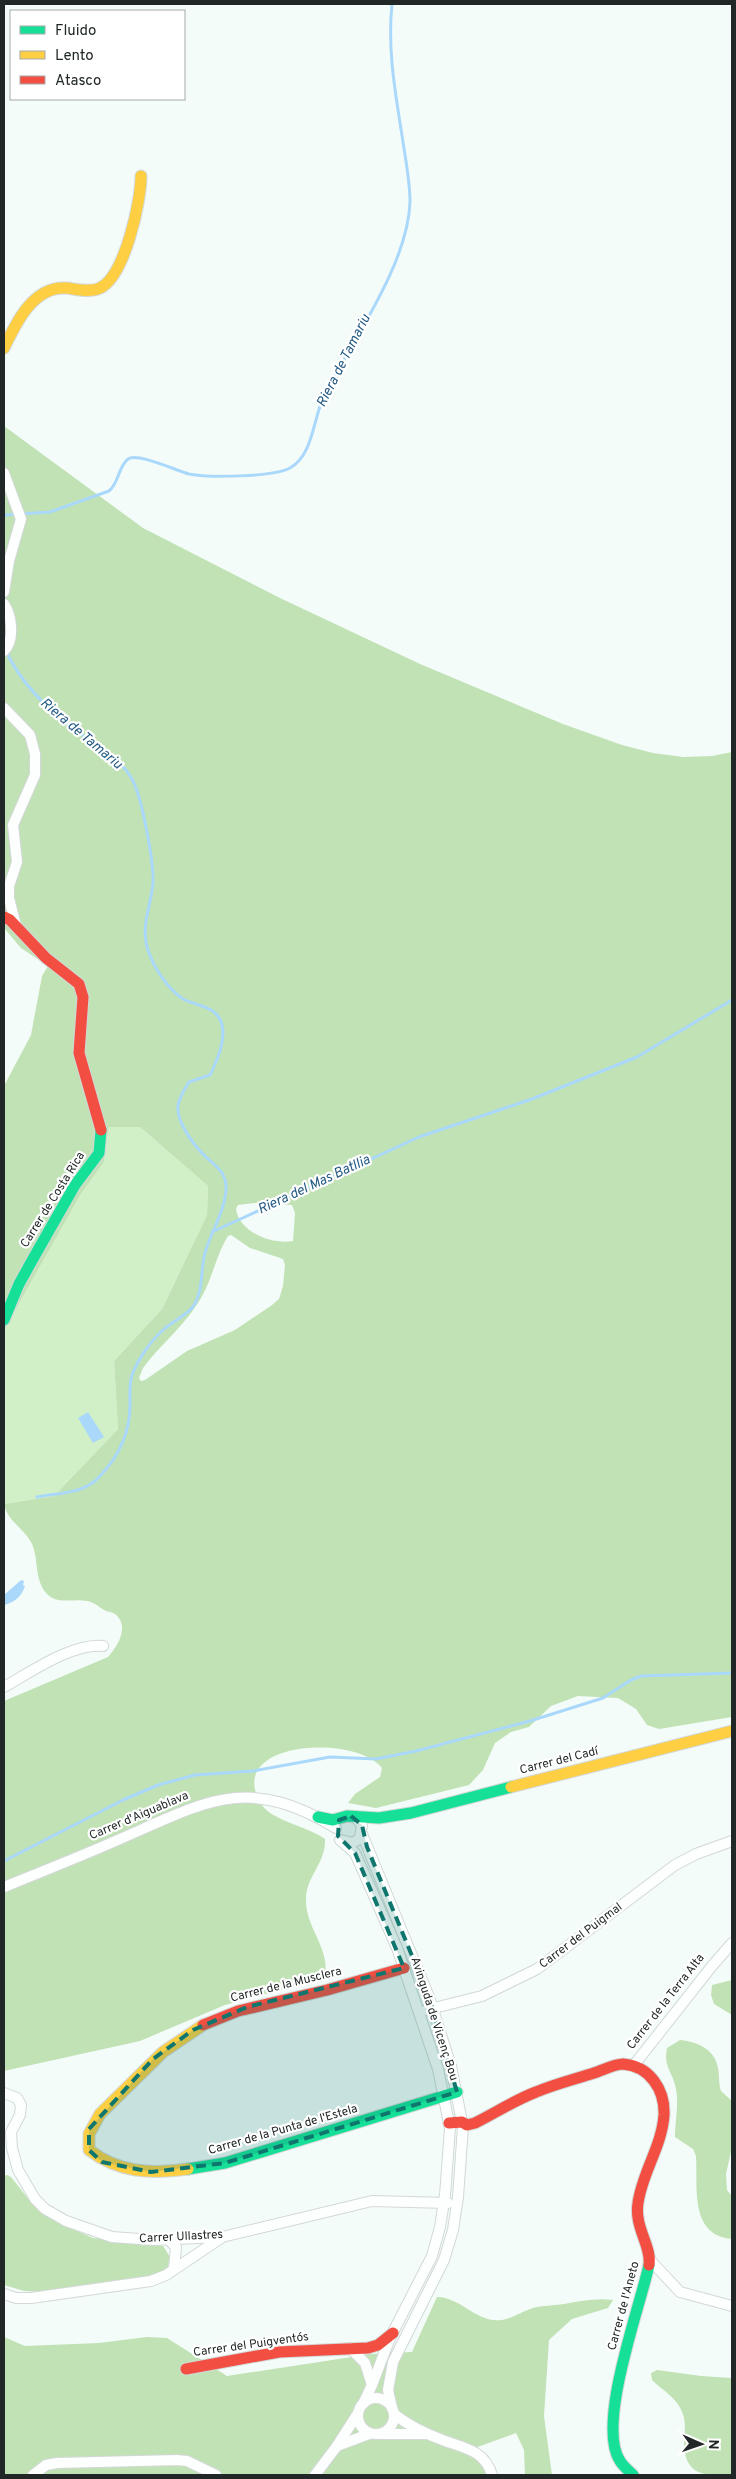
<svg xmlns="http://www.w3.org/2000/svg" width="736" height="2479" font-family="Overpass,sans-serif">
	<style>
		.green { fill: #d2f0c7 }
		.forest { fill: #c1e2b4; fill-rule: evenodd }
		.water { fill: #aad8fb }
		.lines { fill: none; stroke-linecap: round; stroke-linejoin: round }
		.stream { stroke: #aad8fb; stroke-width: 3 }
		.street-casing { stroke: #d2d8d7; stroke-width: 12 }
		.fast-casing { stroke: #d2d8d7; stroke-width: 13 }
		.slow-casing { stroke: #d2d8d7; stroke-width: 13 }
		.jam-casing { stroke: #d2d8d7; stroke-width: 13 }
		.street { stroke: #fdfffe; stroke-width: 10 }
		.fast { stroke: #16e098; stroke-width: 11 }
		.slow { stroke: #ffcf43; stroke-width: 11 }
		.jam { stroke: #f24e42; stroke-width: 11 }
		.marked { fill: #0f766e; fill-opacity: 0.2; stroke: #0f766e; stroke-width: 4; stroke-dasharray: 10 6; stroke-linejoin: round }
		.labels { text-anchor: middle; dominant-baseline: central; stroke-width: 4.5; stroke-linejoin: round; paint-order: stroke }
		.street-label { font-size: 12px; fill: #212727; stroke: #fff }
		.water-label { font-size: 14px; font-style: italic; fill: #245b86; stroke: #fff }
	</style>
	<rect width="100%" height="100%" fill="#f4fcfa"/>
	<!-- green -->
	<polygon class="green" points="109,1127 140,1127 208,1186 207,1215 162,1309 114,1361 118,1429 54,1496 4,1504 4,1330 81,1194 104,1162"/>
	<!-- forest -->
	<g class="forest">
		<path d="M4 426 143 528 280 598 420 664 563 724 622 745 653 753 683 757 712 756 732 752V1717L659 1729 647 1725 636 1709 618 1698 578 1696 551 1706 529 1727 511 1732 495 1743 483 1770 469 1785 376 1808 348 1803 355 1794 380 1777 382 1768C355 1733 221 1741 262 1805 271 1820 309 1827 325 1839 326 1864 305 1877 306 1901 306 1928 330 1948 325 1976L315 1981 225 2005 140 2041 4 2071V1701L108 1657C118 1646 130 1626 115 1614 112 1612 108 1612 104 1610 99 1607 94 1602 87 1601 74 1598 57 1605 47 1594 34 1580 39 1560 32 1544 25 1529 7 1521 4 1504L54 1496 118 1429 114 1361 162 1309 207 1215 208 1186 140 1127H109L104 1162 81 1194 4 1330V1086L31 1035 42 976 48 966 21 948 4 928ZM254 1203 292 1205 295 1213 293 1241C272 1245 239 1232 236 1209L238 1205ZM231 1235 250 1248 283 1259 285 1265 283 1286 279 1299 272 1305 235 1330 187 1351 145 1380 141 1381 139 1378 143 1368C160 1345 183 1327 198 1303 212 1282 215 1257 228 1236Z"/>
		<polygon points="732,1980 732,2015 714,2004 711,1995 712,1985"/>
		<path d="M680 2040C694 2041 713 2048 717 2064 720 2073 718 2082 721 2091L732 2101V2147L726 2174 727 2190 732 2196V2239C689 2235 698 2187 696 2156L693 2149 675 2137C675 2122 679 2104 676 2089 673 2072 663 2067 667 2048Z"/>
		<polygon points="7,2175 11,2177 34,2206 62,2224 93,2238 163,2246 170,2257 167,2270 138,2281 44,2292 24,2291 4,2285 4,2176"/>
		<path d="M437 2297C461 2297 476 2323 501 2320 511 2319 523 2311 533 2308 543 2305 553 2306 564 2304 581 2301 595 2298 613 2300L608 2308 572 2319 549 2340 544 2416 552 2475H525L524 2450 516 2433 472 2449 492 2475H4V2337L25 2346 99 2343 147 2337 167 2338 227 2376 371 2354 412 2352Z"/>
		<path d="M657 2370 701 2376 732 2378V2475C707 2475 686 2478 684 2445 684 2436 686 2427 684 2418 680 2399 663 2391 652 2380L651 2373Z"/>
	</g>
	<!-- water -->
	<g class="water">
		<polygon points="88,1412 104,1437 93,1443 78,1418"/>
		<path d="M21 1580 24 1581 23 1585 25 1586C22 1596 14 1603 4 1605V1595Z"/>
	</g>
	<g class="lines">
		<!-- stream -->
		<g class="stream">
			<path d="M4 515 50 512 109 491C119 483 118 467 128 459 137 452 177 471 189 474 209 478 273 477 290 468 314 455 313 416 325 394 353 340 408 264 410 202 410 182 406 162 403 142 396 96 387 51 392 4"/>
			<path d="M6 651C21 683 47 709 75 730 95 745 120 757 132 779 142 797 154 863 153 883 151 906 140 927 148 950 154 968 167 988 183 999 192 1004 203 1005 211 1010 233 1023 219 1057 210 1075L189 1082C185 1089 179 1097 178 1106 176 1122 195 1147 207 1158 215 1165 225 1172 226 1185 227 1208 211 1231 205 1253 200 1272 204 1292 192 1308 184 1317 171 1322 162 1331 150 1342 138 1359 132 1375 129 1384 130 1395 130 1405 130 1432 119 1456 100 1476 85 1494 58 1493 37 1497"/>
			<polyline points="212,1232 419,1137 532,1099 637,1057 732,1000"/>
			<polyline points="4,1861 123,1800 158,1785 195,1775 253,1771 330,1757 376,1759 416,1751 530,1721 603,1698 631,1680 641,1676 732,1673"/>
		</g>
		<!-- street casing -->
		<g class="street-casing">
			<g id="street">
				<polyline points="4,473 21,519 9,561 4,592"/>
				<path d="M4 604C12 616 15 640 4 651"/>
				<polyline points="4,708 30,735 35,754 35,775 13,825 17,862 9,886 9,898 16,926"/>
				<path d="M4 1687C31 1672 72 1643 103 1646"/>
				<polyline points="362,1834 429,1997 451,2066 463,2127 458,2197 453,2230 444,2260 393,2362 388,2390 392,2408"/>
				<polyline points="340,1840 355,1853 397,1948 438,2069 450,2128 445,2195 440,2227 432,2256 390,2338 372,2385 363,2404"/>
				<polyline points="341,1840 353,1843 360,1838 362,1825 355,1817"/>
				<path d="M4 1887C43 1871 82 1856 120 1839 207 1801 247 1774 336 1828"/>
				<polyline points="426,2010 482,1996 537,1969 675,1865 696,1854 732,1841"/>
				<polyline points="634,2065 712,1966 732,1943"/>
				<polyline points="4,2093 17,2098 21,2105 20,2115 11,2132 12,2148 18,2170 35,2199 45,2209 66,2221 112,2237 153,2240 222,2237 372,2201 448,2203"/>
				<polyline points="168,2239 176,2247 174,2269"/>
				<polyline points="651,2261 680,2292 732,2306"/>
				<polyline points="4,2294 16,2298 31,2298 151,2281 166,2275 221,2238"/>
				<polyline points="350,2348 365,2363 372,2385"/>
				<circle cx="376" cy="2416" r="18"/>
				<path d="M394 2414C409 2426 426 2434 445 2441 465 2448 485 2451 492 2475"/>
				<polyline points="380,2434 425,2434"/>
				<polyline points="337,2446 369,2434"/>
				<polyline points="33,2475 46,2465 57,2463 177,2460 187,2461 216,2475"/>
				<polyline points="315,2475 337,2446 358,2413"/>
			</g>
		</g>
		<!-- fast casing -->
		<g class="fast-casing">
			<g id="fast">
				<polyline points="4,1320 19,1284 34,1257 75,1185 99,1153 101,1130"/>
				<polyline points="318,1817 333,1820 347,1816 379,1818 411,1813 511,1787"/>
				<polyline points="188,2169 225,2163 457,2092"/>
				<path d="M633 2475C629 2471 623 2466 620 2461 596 2425 640 2307 649 2265"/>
			</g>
		</g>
		<!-- slow casing -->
		<g class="slow-casing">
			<g id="slow">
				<path d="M4 348C16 323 33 286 66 288 76 289 90 293 100 288 125 276 141 201 141 176"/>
				<polyline points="511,1787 732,1731"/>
				<path d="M188 2169C151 2174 119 2173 89 2150V2134L100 2114 163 2052 203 2025"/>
			</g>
		</g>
		<!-- jam casing -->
		<g class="jam-casing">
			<g id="jam">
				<polyline points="4,917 10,920 46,958 79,984 83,997 79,1053 101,1130"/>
				<polyline points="203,2025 238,2011 327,1990 404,1968"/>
				<path d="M449 2123 462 2122 467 2125 475 2123C495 2113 515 2100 536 2092 555 2084 575 2079 594 2073 603 2070 615 2064 623 2064 650 2066 665 2090 664 2115 662 2146 642 2173 638 2203 634 2228 652 2246 649 2265"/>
				<polyline points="186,2369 279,2352 368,2348 378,2345 393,2333"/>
			</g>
		</g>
		<!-- street -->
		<use href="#street" class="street"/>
		<!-- fast -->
		<use href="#fast" class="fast"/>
		<!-- slow -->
		<use href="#slow" class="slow"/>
		<!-- jam -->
		<use href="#jam" class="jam"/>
	</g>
	<!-- marked area -->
	<path class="marked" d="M351 1816 362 1825 367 1847 429 1997 457 2092 225 2163 151 2172 102 2162 89 2150V2129L153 2059 193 2030 247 2007 404 1968 355 1853 338 1836 339 1820Z"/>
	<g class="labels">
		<!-- street labels -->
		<g class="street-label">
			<text transform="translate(53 1200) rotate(-58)">Carrer de Costa Rica</text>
			<text transform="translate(559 1761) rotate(-14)">Carrer del Cadí</text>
			<text transform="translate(139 1816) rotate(-23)">Carrer d'Aiguablava</text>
			<text transform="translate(581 1936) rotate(-37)">Carrer del Puigmal</text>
			<text transform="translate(286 1985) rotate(-14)">Carrer de la Musclera</text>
			<text transform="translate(666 2002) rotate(-52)">Carrer de la Terra Alta</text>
			<text transform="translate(434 2019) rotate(72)">Avinguda de Vicenç Bou</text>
			<text transform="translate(283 2130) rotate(-16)">Carrer de la Punta de l'Estela</text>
			<text transform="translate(181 2237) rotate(-3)">Carrer Ullastres</text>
			<text transform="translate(624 2306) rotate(-75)">Carrer de l'Aneto</text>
			<text transform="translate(251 2345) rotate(-8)">Carrer del Puigventós</text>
		</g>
		<!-- water labels -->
		<g class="water-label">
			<text transform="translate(344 361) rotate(-63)">Riera de Tamariu</text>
			<text transform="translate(81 734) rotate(40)">Riera de Tamariu</text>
			<text transform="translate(314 1185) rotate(-25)">Riera del Mas Batllia</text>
		</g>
	</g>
	<!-- border -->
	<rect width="736" height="2479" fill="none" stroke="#212727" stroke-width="10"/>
	<!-- legend -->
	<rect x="10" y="10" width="175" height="90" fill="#ffffff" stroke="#a6a9a9"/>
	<rect x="20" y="26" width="25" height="8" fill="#16e098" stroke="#a6a9a9"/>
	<text x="55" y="35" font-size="15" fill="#212727">Fluido</text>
	<rect x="20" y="51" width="25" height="8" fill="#ffcf43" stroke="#a6a9a9"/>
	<text x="55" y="60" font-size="15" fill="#212727">Lento</text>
	<rect x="20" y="76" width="25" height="8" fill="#f24e42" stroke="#a6a9a9"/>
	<text x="55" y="85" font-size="15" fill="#212727">Atasco</text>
	<!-- north arrow -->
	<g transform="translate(701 2444) rotate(92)" stroke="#ffffff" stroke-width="4" paint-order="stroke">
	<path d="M0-4L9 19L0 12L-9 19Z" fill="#212727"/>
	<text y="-8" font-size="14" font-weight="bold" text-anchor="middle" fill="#212727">N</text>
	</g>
</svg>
